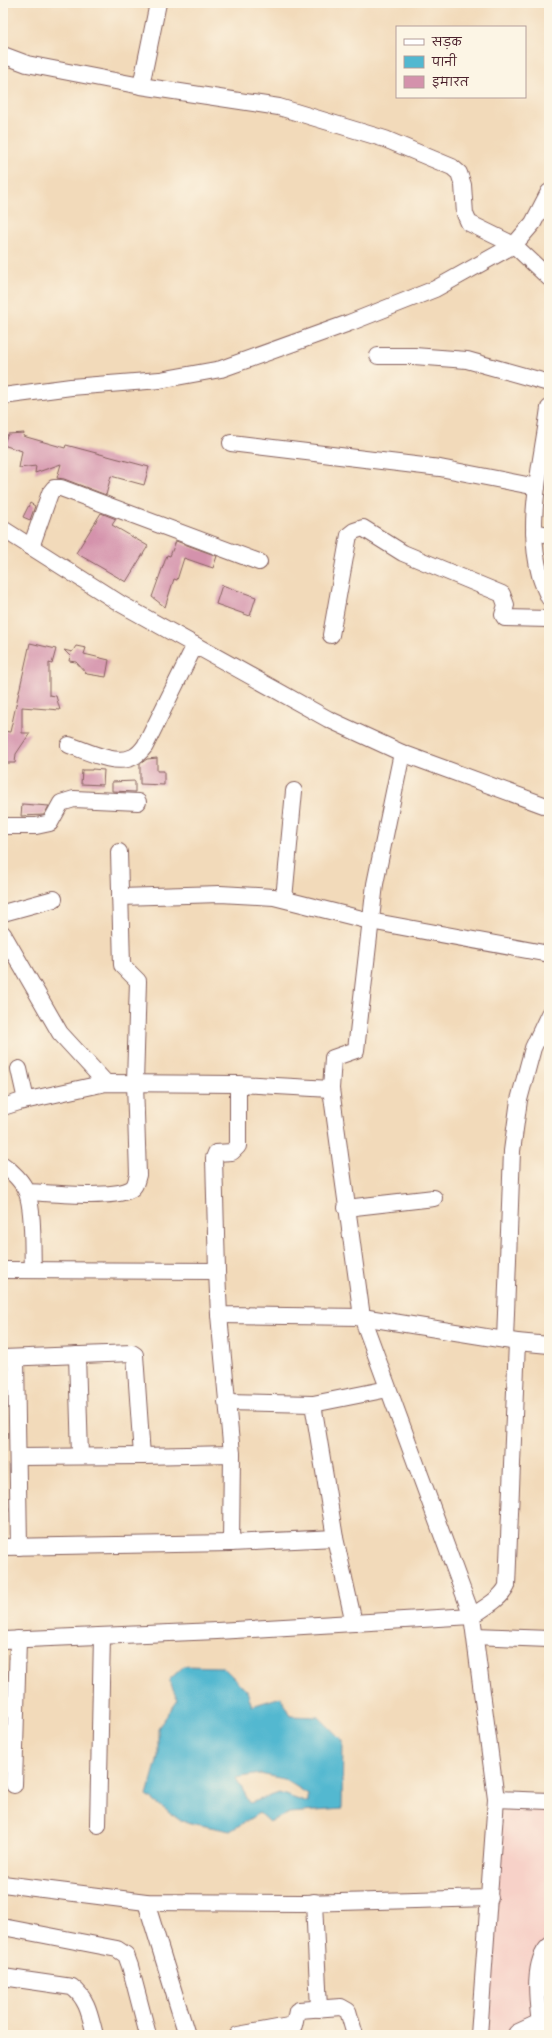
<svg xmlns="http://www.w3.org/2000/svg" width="552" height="2038" font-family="'Indie Flower','Playpen Sans Deva',sans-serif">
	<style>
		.built { fill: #f7d1c8 }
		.water { fill: #52b8d0; stroke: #4e6c7e; fill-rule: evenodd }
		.building { fill: #d492ac }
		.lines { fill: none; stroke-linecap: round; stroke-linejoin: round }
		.minor-casing { stroke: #85605d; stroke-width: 18 }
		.primary-casing { stroke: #85605d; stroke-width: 24 }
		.minor { stroke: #fff; stroke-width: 16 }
		.primary { stroke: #fff; stroke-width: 22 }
	</style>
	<rect width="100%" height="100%" fill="#fcf5e5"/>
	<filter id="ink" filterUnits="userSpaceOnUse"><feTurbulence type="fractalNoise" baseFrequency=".025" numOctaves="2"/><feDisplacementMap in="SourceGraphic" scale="8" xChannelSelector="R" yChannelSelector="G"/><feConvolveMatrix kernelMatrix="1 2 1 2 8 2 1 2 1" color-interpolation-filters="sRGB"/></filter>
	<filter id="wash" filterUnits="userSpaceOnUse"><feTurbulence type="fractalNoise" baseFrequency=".012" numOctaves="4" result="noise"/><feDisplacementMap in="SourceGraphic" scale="16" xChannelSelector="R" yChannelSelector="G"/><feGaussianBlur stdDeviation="0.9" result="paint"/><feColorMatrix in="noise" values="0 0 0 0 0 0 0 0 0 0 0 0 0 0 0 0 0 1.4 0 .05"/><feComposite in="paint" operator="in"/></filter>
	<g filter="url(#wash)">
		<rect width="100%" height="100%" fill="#f2daba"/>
		<!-- built -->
		<polygon class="built" points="496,1799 549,1801 549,2021 519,2035 479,2035"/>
		<!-- water -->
		<path class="water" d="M184 1666 223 1667 247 1691 252 1706 281 1697 290 1716 319 1717 343 1741 342 1809 289 1813 269 1822 259 1813 230 1831 181 1821 147 1796 158 1757V1728L178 1700 169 1680ZM260 1774 284 1779 308 1794V1803L279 1793 250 1803 236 1778Z"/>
		<g id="blocks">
			<!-- building -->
			<g class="building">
				<polygon points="24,433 23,436 65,448 66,445 149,467 144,485 111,476 106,495 64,479 57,478 61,464 35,473 36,466 19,468 22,451 3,445 8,434"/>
				<polygon points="30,503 35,506 30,520 23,517"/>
				<polygon points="101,513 116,519 112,525 148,546 126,582 76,553"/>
				<polygon points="176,541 217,556 213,568 184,558 177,580 174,579 165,607 152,597 167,555 170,556"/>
				<polygon points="222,585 256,597 250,616 216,604"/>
				<polygon points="30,643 56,649 52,664 49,663 49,695 56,696 60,710 22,707 22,733 30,733 16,754 15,763 3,763 3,731 10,732"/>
				<polygon points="76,646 86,648 84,654 109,660 106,677 87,674 76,662 69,661 70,656 64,650 72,652"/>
				<polygon points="157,758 157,771 164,771 164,785 140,784 140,764 147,759"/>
				<polygon points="92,769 104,770 103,785 81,784 82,770 92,770"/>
				<polygon points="135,781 135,792 112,791 112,782"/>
				<polygon points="22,804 49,806 44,815 21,816"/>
			</g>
		</g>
	</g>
	<g filter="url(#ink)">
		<use href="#blocks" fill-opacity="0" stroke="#85605d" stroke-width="1"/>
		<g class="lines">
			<!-- minor casing -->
			<g class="minor-casing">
				<g id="minor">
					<polyline points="3,55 27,64 141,86 279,107 385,139 452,167 459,173 463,185 465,214 469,223 514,245 549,278"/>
					<polyline points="141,86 158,3"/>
					<polyline points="378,356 414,356 467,360 549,383"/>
					<polyline points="3,396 71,387 160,380 221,369 349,323 435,289 514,245 533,223 549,192"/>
					<path d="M549 408C542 463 525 521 540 575 542 583 546 591 549 598"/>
					<polyline points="231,443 440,468 537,487"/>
					<polyline points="3,529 121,604 328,719 402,753 549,807"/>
					<polyline points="534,532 549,535"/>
					<polyline points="31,547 50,493 54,488 61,488 259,562"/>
					<polyline points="331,635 349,535 354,531 363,528 403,553 502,594 506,605 503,615 505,618 549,619"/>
					<path d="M69 745C87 751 115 766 133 757 138 755 142 750 145 746L195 645"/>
					<polyline points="402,753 375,884 356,1050 333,1058 331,1089 362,1317 472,1616 496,1799 479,2035"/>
					<polyline points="3,826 36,826 50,823 61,803 74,799 138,802"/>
					<polyline points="120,897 220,894 274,897 370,921 549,954"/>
					<polyline points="284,899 294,791"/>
					<polyline points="3,913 54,899"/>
					<polyline points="3,934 60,1033 106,1083"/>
					<polyline points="19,1069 26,1100"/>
					<polyline points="3,1107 19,1102 106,1083 238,1084 331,1089"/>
					<path d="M3 1165C12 1171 23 1182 27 1193 34 1212 32 1249 33 1270"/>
					<path d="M27 1192C51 1193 110 1199 129 1190 136 1187 136 1181 138 1175L135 1083 138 981 122 965 119 852"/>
					<polyline points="346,1208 434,1198"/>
					<polyline points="3,1270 217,1271 219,1315 362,1317 517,1342 549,1345"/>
					<polyline points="217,1271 214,1158 216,1153 232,1152 238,1146 238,1084"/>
					<polyline points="219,1315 232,1454 231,1543 335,1538 313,1404 226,1402"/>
					<polyline points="505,1340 512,1151 519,1100 533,1048 549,1014"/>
					<polyline points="77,1355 80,1456"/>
					<polyline points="3,1358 132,1353 135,1355 142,1456 232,1454"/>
					<polyline points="16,1358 19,1547"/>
					<polyline points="313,1404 388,1389"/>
					<polyline points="18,1457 142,1456"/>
					<polyline points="335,1538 354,1623"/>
					<polyline points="3,1547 231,1543"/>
					<polyline points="475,1636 549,1639"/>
					<path d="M3 1640 217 1631 472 1616C484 1608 501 1599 507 1586L517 1342"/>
					<polyline points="14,1785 18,1639"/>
					<polyline points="496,1799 549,1801"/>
					<polyline points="98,1825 102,1636"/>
					<polyline points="3,1884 146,1902 302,1903 490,1898"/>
					<polyline points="146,1902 187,2035"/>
					<polyline points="314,1902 319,2009"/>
					<polyline points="3,1927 117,1949 126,1955 130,1966 148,2035"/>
					<path d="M3 1977 72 1987C88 1999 90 2016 95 2035"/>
					<polyline points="238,2035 294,2025 297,2011 299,2010 341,2007 348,2011 355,2035"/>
					<path d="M541 2035C539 2011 530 1964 549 1946"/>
				</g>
			</g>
			<!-- primary casing -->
			<g class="primary-casing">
				<polyline id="primary" points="519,2035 549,2021"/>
			</g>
			<!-- minor -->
			<use href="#minor" class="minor"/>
			<!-- primary -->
			<use href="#primary" class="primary"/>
		</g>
	</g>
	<!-- margin -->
	<rect width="552" height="2038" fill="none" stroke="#fcf5e5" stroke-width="16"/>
	<!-- legend -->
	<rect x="396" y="26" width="130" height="72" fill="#fcf5e5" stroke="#b59f9b"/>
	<rect x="404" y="39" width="20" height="6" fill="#ffffff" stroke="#b59f9b"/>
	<text x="432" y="46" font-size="12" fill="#4a1f2b">सड़क</text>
	<rect x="404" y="56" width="20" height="12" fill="#52b8d0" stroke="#b59f9b"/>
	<text x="432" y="66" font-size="12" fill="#4a1f2b">पानी</text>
	<rect x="404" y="76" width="20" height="12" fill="#d492ac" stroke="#b59f9b"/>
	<text x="432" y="86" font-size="12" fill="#4a1f2b">इमारत</text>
</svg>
